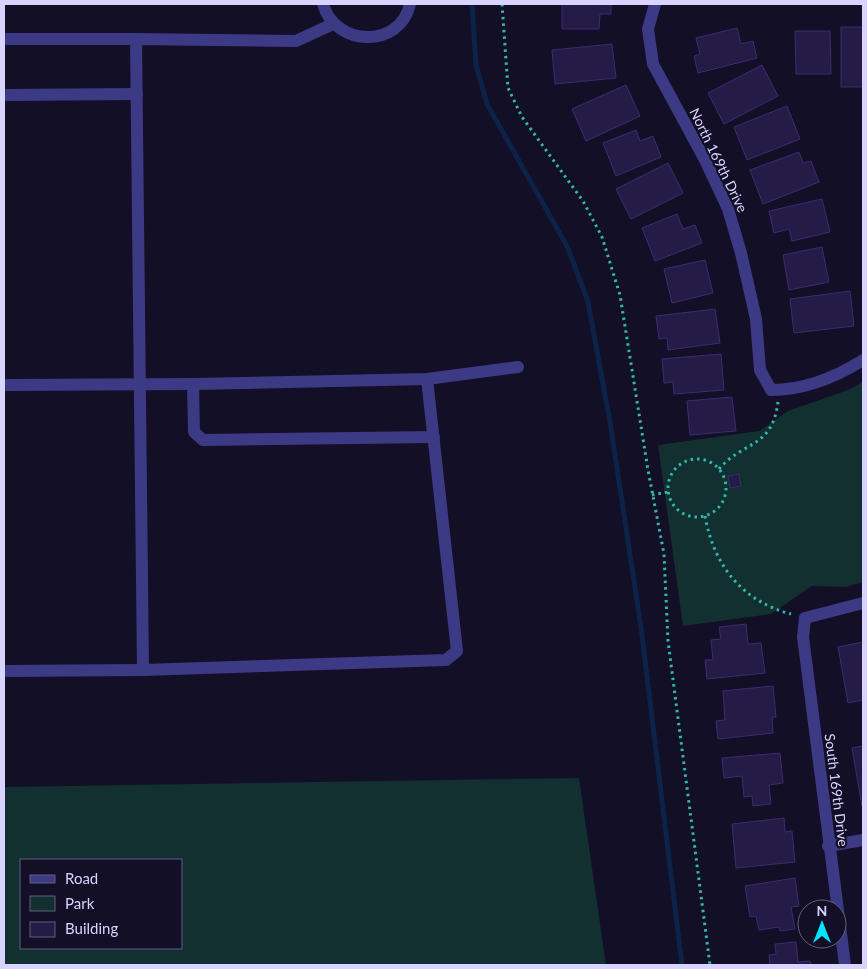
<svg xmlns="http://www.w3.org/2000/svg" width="867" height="969" font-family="Lato,sans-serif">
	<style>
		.green { fill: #12302f; fill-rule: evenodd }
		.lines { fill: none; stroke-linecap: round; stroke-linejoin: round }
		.stream { stroke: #0c2248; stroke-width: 5 }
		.building { fill: #241b47; stroke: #3b2d73 }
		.path { stroke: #2fb8b0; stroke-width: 3; stroke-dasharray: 2.5 4; stroke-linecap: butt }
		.minor { stroke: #3d3a85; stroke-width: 12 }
		.labels { text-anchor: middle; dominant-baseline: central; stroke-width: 4.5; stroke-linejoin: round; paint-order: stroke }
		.street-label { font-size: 14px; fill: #d9d4ff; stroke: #130f26 }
	</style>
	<rect width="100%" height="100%" fill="#130f26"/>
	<!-- green -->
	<g class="green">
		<polygon points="863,382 863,582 846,587 812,586 771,614 683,626 658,445 759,431 788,411 848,390"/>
		<path d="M579 778 606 965H4V787ZM21 860H181V948H21Z"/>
	</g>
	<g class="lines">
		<!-- stream -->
		<polyline class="stream" points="472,4 476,65 487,104 568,248 588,302 610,422 641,627 682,965"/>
	</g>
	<!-- building -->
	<g class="building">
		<polygon points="562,4 611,4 611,14 600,14 599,29 562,29"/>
		<rect x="841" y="27" width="22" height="60"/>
		<polygon points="737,28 741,44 753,41 757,58 698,73 694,56 700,54 696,38"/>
		<polygon points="795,31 830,31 831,74 796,74"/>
		<polygon points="612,44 616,78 555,84 552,50"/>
		<polygon points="762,65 778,96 724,124 708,93"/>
		<polygon points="626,85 640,116 586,141 572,109"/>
		<polygon points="787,106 800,139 747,160 734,127"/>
		<polygon points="636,130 640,141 653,136 661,157 616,176 603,143"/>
		<polygon points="799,152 803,163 811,161 819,182 763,204 750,170"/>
		<polygon points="668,163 683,193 631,219 616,189"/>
		<polygon points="822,199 830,232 792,241 789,229 774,233 769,211"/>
		<polygon points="677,214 683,229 695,225 702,243 655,261 642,228"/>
		<polygon points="822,247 829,282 789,290 783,255"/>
		<polygon points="705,260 713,293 672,303 664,269"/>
		<polygon points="850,291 854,326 794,333 790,299"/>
		<polygon points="715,309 720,343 668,350 667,338 659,339 656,316"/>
		<polygon points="721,354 724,390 674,394 673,382 664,383 662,359"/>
		<polygon points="732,397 736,431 690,435 687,401"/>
		<polygon points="739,474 741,486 730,488 728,476"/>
		<polygon points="746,624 748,644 761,643 765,673 707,679 705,660 713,660 711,640 721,639 719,627"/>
		<polygon points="863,642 863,700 848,703 838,647"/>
		<polygon points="773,686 776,717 772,717 773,733 718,739 716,721 725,720 723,691"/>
		<polygon points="863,746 863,806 862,806 852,748"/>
		<polygon points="780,753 783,783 769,785 771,804 753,806 752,796 744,797 742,776 724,778 722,758"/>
		<polygon points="784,818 785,832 792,831 795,862 736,868 732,824"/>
		<polygon points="795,878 799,906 791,907 795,929 780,931 779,927 759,930 756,916 750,917 745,886"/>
		<polygon points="796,942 798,962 810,961 811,965 770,965 769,955 776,954 775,944"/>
	</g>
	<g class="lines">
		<!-- path -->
		<g class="path">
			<polyline points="502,4 508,88 522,117 583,201 602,237 620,295 648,470 664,554 668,641 710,965"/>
			<circle cx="697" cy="488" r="29"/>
			<path d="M719 469C744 440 772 449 778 402"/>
			<polyline points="652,495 668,492"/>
			<path d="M705 516C714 566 742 601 791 614"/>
		</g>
		<!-- minor -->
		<g class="minor">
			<path d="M323 4C335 47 400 49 410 4"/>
			<path d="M655 4 648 29 653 64 705 160 728 209 741 253 756 319 760 370 771 390C803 390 836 377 863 360"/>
			<polyline points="333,24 296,41 136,39 143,670 446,660 457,651 427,379"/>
			<polyline points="4,39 136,39"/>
			<polyline points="4,95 137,94"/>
			<polyline points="193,384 194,432 203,440 434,437"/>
			<polyline points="4,385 193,384 427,379 518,367"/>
			<polyline points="4,671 143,670"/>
			<polyline points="828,846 863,840"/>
			<polyline points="845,965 803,637 805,618 863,603"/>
		</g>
	</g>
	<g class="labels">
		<!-- street labels -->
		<g class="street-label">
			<text transform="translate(719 160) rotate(64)">North 169th Drive</text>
			<text transform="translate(837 790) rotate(83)">South 169th Drive</text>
		</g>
	</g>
	<!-- border -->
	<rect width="867" height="969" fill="none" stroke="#d9d4ff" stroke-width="10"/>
	<!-- legend -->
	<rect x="20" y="859" width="162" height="90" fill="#130f26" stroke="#625e7d"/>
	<rect x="30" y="875" width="25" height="8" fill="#3d3a85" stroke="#625e7d"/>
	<text x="65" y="884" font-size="15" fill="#d9d4ff">Road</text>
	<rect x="30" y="896" width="25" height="15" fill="#12302f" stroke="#625e7d"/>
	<text x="65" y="909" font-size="15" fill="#d9d4ff">Park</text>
	<rect x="30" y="922" width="25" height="15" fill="#241b47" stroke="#625e7d"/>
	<text x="65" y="934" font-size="15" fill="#d9d4ff">Building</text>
	<!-- north arrow -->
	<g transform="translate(822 924)"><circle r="24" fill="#130f26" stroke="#625e7d"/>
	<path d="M0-4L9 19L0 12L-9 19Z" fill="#00e5ff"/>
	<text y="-8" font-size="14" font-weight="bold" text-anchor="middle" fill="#d9d4ff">N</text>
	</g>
</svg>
